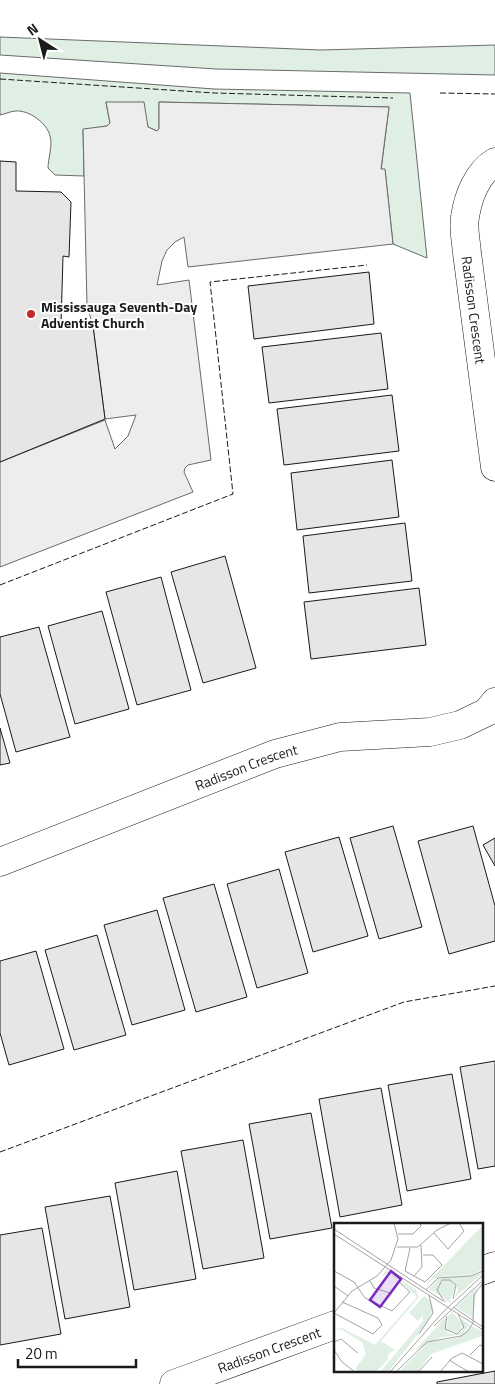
<svg xmlns="http://www.w3.org/2000/svg" width="495" height="1384" font-family="'Titillium Web',sans-serif">
	<style>
		.green { fill: #e0efe3; stroke: #6a6a6a }
		.parking { fill: #ededed; stroke: #6a6a6a }
		.building { fill: #e6e6e6; stroke: #1a1a1a }
		.lines { fill: none; stroke-linecap: round; stroke-linejoin: round }
		.street-casing { stroke: #1a1a1a; stroke-width: 29 }
		.street { stroke: #fff; stroke-width: 28 }
		.fence { stroke: #1a1a1a; stroke-width: 1; stroke-dasharray: 6 2.5; stroke-linecap: butt }
		.poi-dot { fill: #c62828; stroke: #fff; stroke-width: 2 }
		.labels { text-anchor: middle; dominant-baseline: central; stroke-width: 4; stroke-linejoin: round; paint-order: stroke }
		.poi-label { font-size: 14px; font-weight: bold; fill: #1a1a1a; stroke: #fff; text-anchor: start }
		.street-label { font-size: 14px; fill: #1a1a1a; stroke: #fff }
		.inset-road { fill: none; stroke: #a3a3a3; stroke-width: 1 }
		.view { fill: #7b2cbf; fill-opacity: 0.15; stroke: #7b2cbf; stroke-width: 2.5 }
		.inset-edge { fill: none; stroke: #1a1a1a; stroke-width: 2.5 }
	</style>
	<rect width="100%" height="100%" fill="#fff"/>
	<!-- green -->
	<g class="green">
		<polygon points="0,37 321,50 495,45 495,75 216,69 0,55"/>
		<path d="M0 73 214 89 410 93 427 258 393 244 385 170H381L389 107 159 102V129L157 131 148 127 147 122 106 102 110 123 107 126 83 130 84 176 55 175 48 168C48 159 53 145 50 136 47 123 29 110 16 111 11 111 5 114 0 115Z"/>
	</g>
	<!-- parking -->
	<polygon class="parking" points="106,102 144,102 148,127 157,131 159,129 159,102 389,107 381,169 385,169 393,244 188,267 184,237 175,242 167,250 162,261 157,285 189,280 211,460 188,465 185,468 184,472 193,492 0,567 0,462 105,420 115,449 128,436 136,415 105,419 93,326 87,306 83,129 107,126 110,123"/>
	<!-- building -->
	<g class="building">
		<polygon points="0,161 16,162 16,191 61,192 71,202 69,257 63,256 61,325 93,326 105,419 0,462"/>
		<polygon points="369,272 374,324 254,339 248,286"/>
		<polygon points="381,333 388,389 269,403 262,347"/>
		<polygon points="392,395 399,451 284,465 277,409"/>
		<polygon points="392,460 399,517 297,530 291,473"/>
		<polygon points="405,523 412,581 309,593 303,536"/>
		<polygon points="225,556 256,668 203,683 171,572"/>
		<polygon points="161,577 191,690 137,705 106,592"/>
		<polygon points="419,588 426,645 311,659 304,602"/>
		<polygon points="102,611 129,709 75,724 48,626"/>
		<polygon points="39,627 70,737 16,752 0,694 0,637"/>
		<polygon points="0,728 10,763 0,765"/>
		<polygon points="393,826 422,927 379,939 350,838"/>
		<polygon points="473,826 495,906 495,941 449,954 418,841"/>
		<polygon points="339,837 368,936 313,952 285,852"/>
		<polygon points="495,838 495,866 483,845"/>
		<polygon points="279,869 308,973 257,988 227,884"/>
		<polygon points="214,884 247,997 196,1012 163,898"/>
		<polygon points="157,910 185,1010 132,1025 104,925"/>
		<polygon points="97,935 126,1035 74,1050 45,950"/>
		<polygon points="36,951 64,1049 9,1065 0,1033 0,961"/>
		<polygon points="495,1061 495,1166 478,1169 460,1067"/>
		<polygon points="452,1074 471,1179 407,1191 388,1085"/>
		<polygon points="381,1088 402,1205 340,1217 319,1099"/>
		<polygon points="311,1113 332,1228 270,1239 249,1124"/>
		<polygon points="243,1140 264,1258 203,1269 181,1151"/>
		<polygon points="177,1171 196,1279 134,1290 115,1183"/>
		<polygon points="110,1196 130,1307 65,1319 45,1207"/>
		<polygon points="42,1228 61,1334 0,1345 0,1235"/>
		<polygon points="495,1371 495,1384 437,1384 437,1382"/>
	</g>
	<g class="lines">
		<!-- street casing -->
		<g class="street-casing">
			<g id="street">
				<path id="s1" d="M495 162C477 173 468 197 465 217 463 228 466 241 467 253L495 467"/>
				<path id="s2" d="M0 862 275 754 340 737 430 732 460 725 487 712 495 702"/>
				<polyline points="481,1271 495,1266"/>
				<path id="s3" d="M174 1384 335 1325"/>
			</g>
		</g>
		<!-- street -->
		<use href="#street" class="street"/>
		<!-- fence -->
		<g class="fence">
			<polyline points="0,79 214,93 393,98"/>
			<polyline points="440,93 495,94"/>
			<polyline points="0,585 233,494 210,282 367,265"/>
			<polyline points="0,1152 404,1002 495,986"/>
		</g>
	</g>
	<!-- markers -->
	<circle class="poi-dot" cx="31" cy="314" r="5"/>
	<g class="labels">
		<!-- poi labels -->
		<g class="poi-label">
			<text x="41" y="306">Mississauga Seventh-Day<tspan x="41" dy="16">Adventist Church</tspan></text>
		</g>
		<!-- street labels -->
		<g class="street-label">
			<text stroke="none"><textPath href="#s1" startOffset="158">Radisson Crescent</textPath></text>
			<text stroke="none"><textPath href="#s2" startOffset="264">Radisson Crescent</textPath></text>
			<text stroke="none"><textPath href="#s3" startOffset="101">Radisson Crescent</textPath></text>
		</g>
	</g>
	<!-- overview -->
	<g transform="translate(334 1223)">
		<rect width="149" height="149" fill="#fff"/>
		<path d="M149 2V46L140 51 101 55 90 63ZM52 47 82 67 85 74 47 118 61 127 54 131V136L42 149H25L21 146 32 131 28 119 8 107 0 106 8 105 41 122 83 74 64 56 62 60 63 56 54 50 48 53ZM149 50 120 75 124 67 121 60 106 58V73L95 66 104 56ZM114 57 122 63 115 80 105 70 106 59ZM143 64 139 95 122 84ZM90 73 97 78 99 86 93 100 54 149H46L89 98V92L84 98 75 90ZM118 89 128 100 126 109 113 108 114 93ZM112 93 113 109 116 111 128 109V96L136 102 128 111 105 115 81 128ZM138 103 149 109 148 113 97 131 83 149H65L95 119 123 115Z" fill="#e0efe3"/>
		<path class="inset-road" d="M0 6 109 78M100 10 114 26 130 8 125 0M0 11 149 107M64 11H79L87 3 86 0M63 24H84L103 7 117 0M76 25 71 48 91 59 108 42 99 32H89M0 48 20 59 31 75 58 88 76 69 65 59 56 70 40 65 36 58M80 53 88 44 87 22M0 63 14 73M92 67 104 55 137 53 149 48M111 79 103 67 108 57H116L122 62 119 76M119 84 149 104M0 90 18 68 43 53 57 37 64 16 60 0M0 90 39 111 48 102 44 95 8 79M113 93 111 106 123 111 130 104 124 91M100 103 147 59M85 111 99 90 95 72M0 119 7 116 24 130M0 127 8 139 21 149M136 132 146 122 149 123M115 137 135 149M56 149 109 89 149 52M62 149 93 119 127 113 133 109 139 100 140 72 149 60M84 149 98 134M106 149 118 135 128 130 149 141"/>
		<path class="view" d="M57 48 67 56 46 84 36 77Z"/>
		<rect width="149" height="149" class="inset-edge"/>
	</g>
	<!-- north arrow -->
	<g transform="translate(40 40) rotate(324)" stroke="#ffffff" stroke-width="4" paint-order="stroke">
	<path d="M0-4L9 19L0 12L-9 19Z" fill="#1a1a1a"/>
	<text y="-8" font-size="14" font-weight="bold" text-anchor="middle" fill="#1a1a1a">N</text>
	</g>
	<!-- scale -->
	<path d="M18 1359v8h118v-8" fill="none" stroke="#1a1a1a" stroke-width="2.5"/>
	<text x="25" y="1359" font-size="15" fill="#1a1a1a" stroke="#ffffff" stroke-width="4" paint-order="stroke">20 m</text>
</svg>
